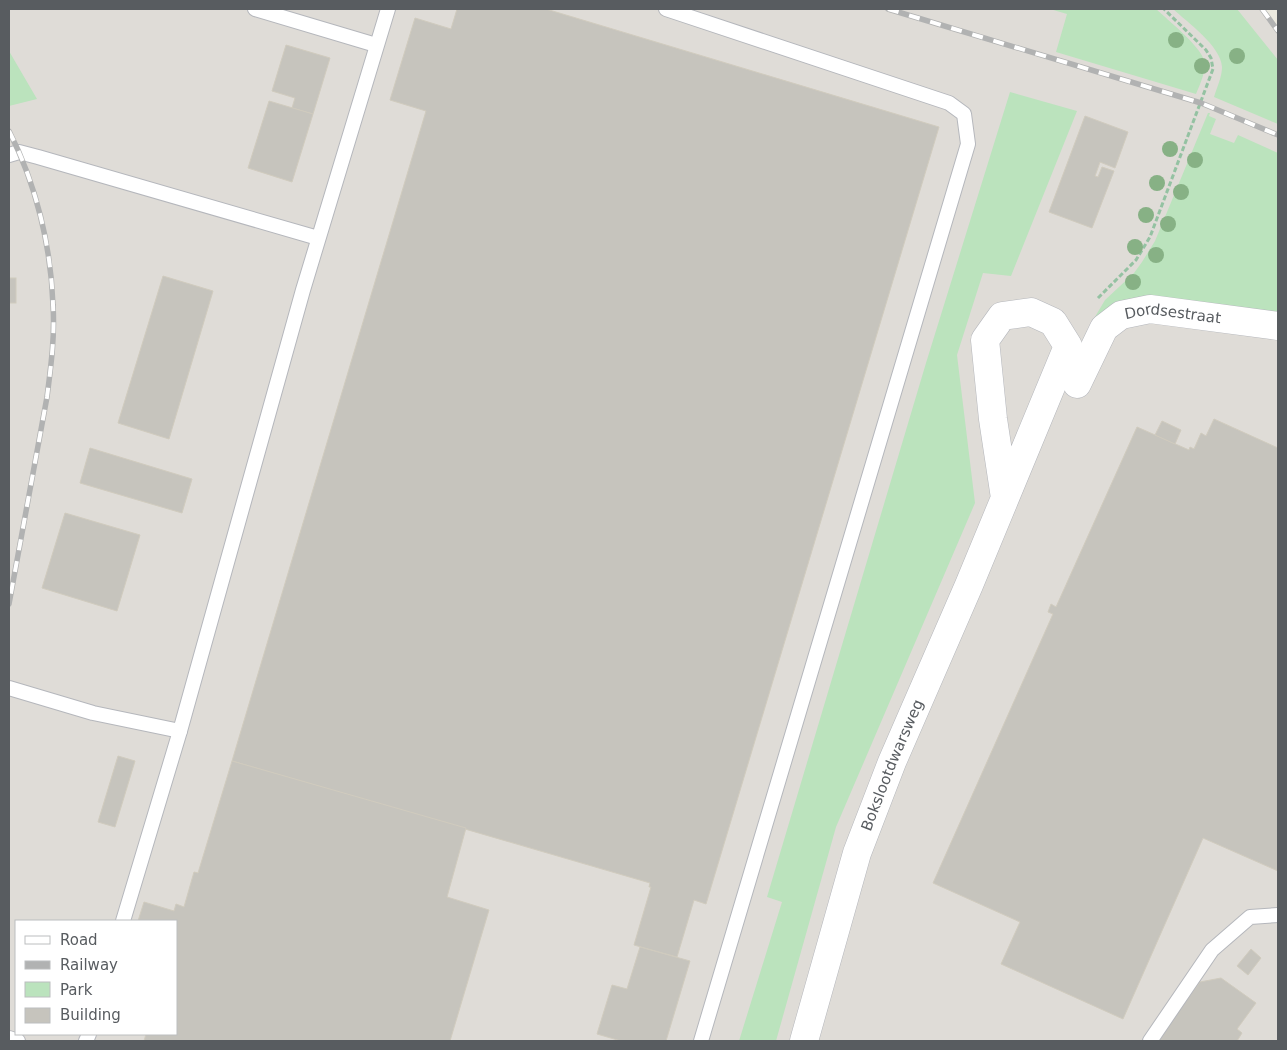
<svg xmlns="http://www.w3.org/2000/svg" width="1287" height="1050" font-family="'DejaVu Sans',sans-serif">
	<style>
		.industrial { fill: #dfdcd7; fill-rule: evenodd }
		.green { fill: #bbe3bd }
		.building { fill: #c6c4bd; stroke: #d0cbbe }
		.lines { fill: none; stroke-linecap: round; stroke-linejoin: round }
		.lane-casing { stroke: #b5b7bc; stroke-width: 16 }
		.street-casing { stroke: #b5b7bc; stroke-width: 29 }
		.path { stroke: #94c2a2; stroke-width: 3; stroke-dasharray: 5 2.5; stroke-linecap: butt }
		.lane { stroke: #fff; stroke-width: 14 }
		.street { stroke: #fff; stroke-width: 28 }
		.rail-casing { stroke: #b1b2b2; stroke-width: 5.5 }
		.rail { stroke: #fff; stroke-width: 4; stroke-dasharray: 11; stroke-linecap: butt }
		.tree { fill: #87b185 }
		.labels { text-anchor: middle; dominant-baseline: central; stroke-width: 5; stroke-linejoin: round; paint-order: stroke }
		.street-label { font-size: 15px; fill: #585c60; stroke: #fff }
	</style>
	<rect width="100%" height="100%" fill="#ebe9df"/>
	<!-- industrial -->
	<path class="industrial" d="M9 9H1263L1278 28V1041H9ZM16 921H176V1034H16Z"/>
	<!-- green -->
	<g class="green">
		<path d="M1050 9H1156C1168 20 1200 46 1204 60 1207 70 1200 84 1196 94L1056 52 1067 14Z"/>
		<path d="M1173 9H1237L1278 60V124L1214 97C1217 87 1222 77 1222 67 1221 46 1187 22 1173 9Z"/>
		<polygon points="9,51 37,99 9,106"/>
		<polygon points="1010,92 1077,111 1011,276 983,273 957,355 975,503 836,827 776,1041 739,1041 782,902 767,897 926,363"/>
		<polygon points="1208,113 1210,113 1209,116 1216,119 1210,134 1234,143 1238,135 1278,153 1278,317 1155,298 1091,328 1089,327 1105,300 1134,273 1142,262 1155,241"/>
	</g>
	<!-- building -->
	<g class="building">
		<polygon points="457,9 546,9 939,127 706,904 694,900 677,957 634,945 651,887 649,887 650,883 232,761 426,111 390,100 415,18 451,29"/>
		<polygon points="286,45 330,58 313,114 292,108 295,98 272,91"/>
		<polygon points="269,101 313,114 292,182 248,168"/>
		<polygon points="1085,116 1128,132 1115,168 1100,162 1095,176 1098,177 1102,167 1114,171 1092,228 1049,212"/>
		<polygon points="163,276 213,291 169,439 118,423"/>
		<rect x="9" y="278" width="7" height="25"/>
		<polygon points="1214,419 1278,448 1278,871 1203,838 1123,1019 1001,964 1020,922 933,883 1053,614 1048,612 1051,604 1056,607 1137,427 1189,450 1190,447 1194,449 1201,433 1206,436"/>
		<polygon points="1162,421 1181,430 1175,444 1155,435"/>
		<polygon points="90,448 192,479 182,513 80,483"/>
		<polygon points="65,513 140,535 117,611 42,588"/>
		<polygon points="118,756 135,761 115,827 98,822"/>
		<polygon points="232,761 466,828 447,897 489,910 450,1041 144,1041 146,1034 176,1034 176,921 138,921 144,902 174,911 176,904 184,907 194,872 198,873"/>
		<polygon points="640,947 690,961 666,1041 621,1041 597,1034 612,985 627,989"/>
		<polygon points="1251,949 1261,958 1248,975 1237,966"/>
		<polygon points="1221,978 1256,1003 1237,1029 1242,1033 1237,1041 1157,1041 1200,982"/>
	</g>
	<g class="lines">
		<!-- lane casing -->
		<g class="lane-casing">
			<g id="lane">
				<polyline points="255,9 376,45"/>
				<polyline points="666,9 949,103 964,114 968,144 701,1041"/>
				<polyline points="9,155 19,152 38,157 318,238"/>
				<polyline points="9,688 93,713 180,731"/>
				<polyline points="123,921 180,731 303,290 388,9"/>
				<polyline points="9,1038 18,1041"/>
				<polyline points="86,1041 89,1034"/>
				<polyline points="1150,1041 1212,950 1250,917 1278,915"/>
			</g>
		</g>
		<!-- street casing -->
		<g class="street-casing">
			<g id="street">
				<path id="s1" d="M1077 384 1104 328 1121 315 1150 309 1278 326"/>
				<path id="s2" d="M804 1041 857 853 892 762 969 585 1068 346 1053 322 1031 312 1002 316 985 340 993 419 1005 498"/>
			</g>
		</g>
		<!-- path -->
		<polyline class="path" points="1098,298 1136,260 1150,237 1213,69 1211,58 1206,50 1164,9"/>
		<!-- lane -->
		<use href="#lane" class="lane"/>
		<!-- street -->
		<use href="#street" class="street"/>
		<!-- rail casing -->
		<g class="rail-casing">
			<g id="rail">
				<polyline points="888,9 1201,103 1278,135"/>
				<polyline points="1262,9 1278,31"/>
				<path d="M9 131C36 184 51 246 53 305 55 336 51 366 47 397L9 604"/>
			</g>
		</g>
		<!-- rail -->
		<use href="#rail" class="rail"/>
	</g>
	<!-- trees -->
	<g class="tree">
		<circle cx="1176" cy="40" r="8"/>
		<circle cx="1237" cy="56" r="8"/>
		<circle cx="1202" cy="66" r="8"/>
		<circle cx="1170" cy="149" r="8"/>
		<circle cx="1195" cy="160" r="8"/>
		<circle cx="1157" cy="183" r="8"/>
		<circle cx="1181" cy="192" r="8"/>
		<circle cx="1146" cy="215" r="8"/>
		<circle cx="1168" cy="224" r="8"/>
		<circle cx="1135" cy="247" r="8"/>
		<circle cx="1156" cy="255" r="8"/>
		<circle cx="1133" cy="282" r="8"/>
	</g>
	<g class="labels">
		<!-- street labels -->
		<g class="street-label">
			<text stroke="none"><textPath href="#s1" startOffset="136">Dordsestraat</textPath></text>
			<text stroke="none"><textPath href="#s2" startOffset="290">Bokslootdwarsweg</textPath></text>
		</g>
	</g>
	<!-- border -->
	<rect width="1287" height="1050" fill="none" stroke="#585c60" stroke-width="20"/>
	<!-- legend -->
	<rect x="15" y="920" width="162" height="115" fill="#ffffff" stroke="#bcbebf"/>
	<rect x="25" y="936" width="25" height="8" fill="#ffffff" stroke="#bcbebf"/>
	<text x="60" y="945" font-size="15" fill="#585c60">Road</text>
	<rect x="25" y="961" width="25" height="8" fill="#b1b2b2" stroke="#bcbebf"/>
	<text x="60" y="970" font-size="15" fill="#585c60">Railway</text>
	<rect x="25" y="982" width="25" height="15" fill="#bbe3bd" stroke="#bcbebf"/>
	<text x="60" y="995" font-size="15" fill="#585c60">Park</text>
	<rect x="25" y="1008" width="25" height="15" fill="#c6c4bd" stroke="#bcbebf"/>
	<text x="60" y="1020" font-size="15" fill="#585c60">Building</text>
</svg>
